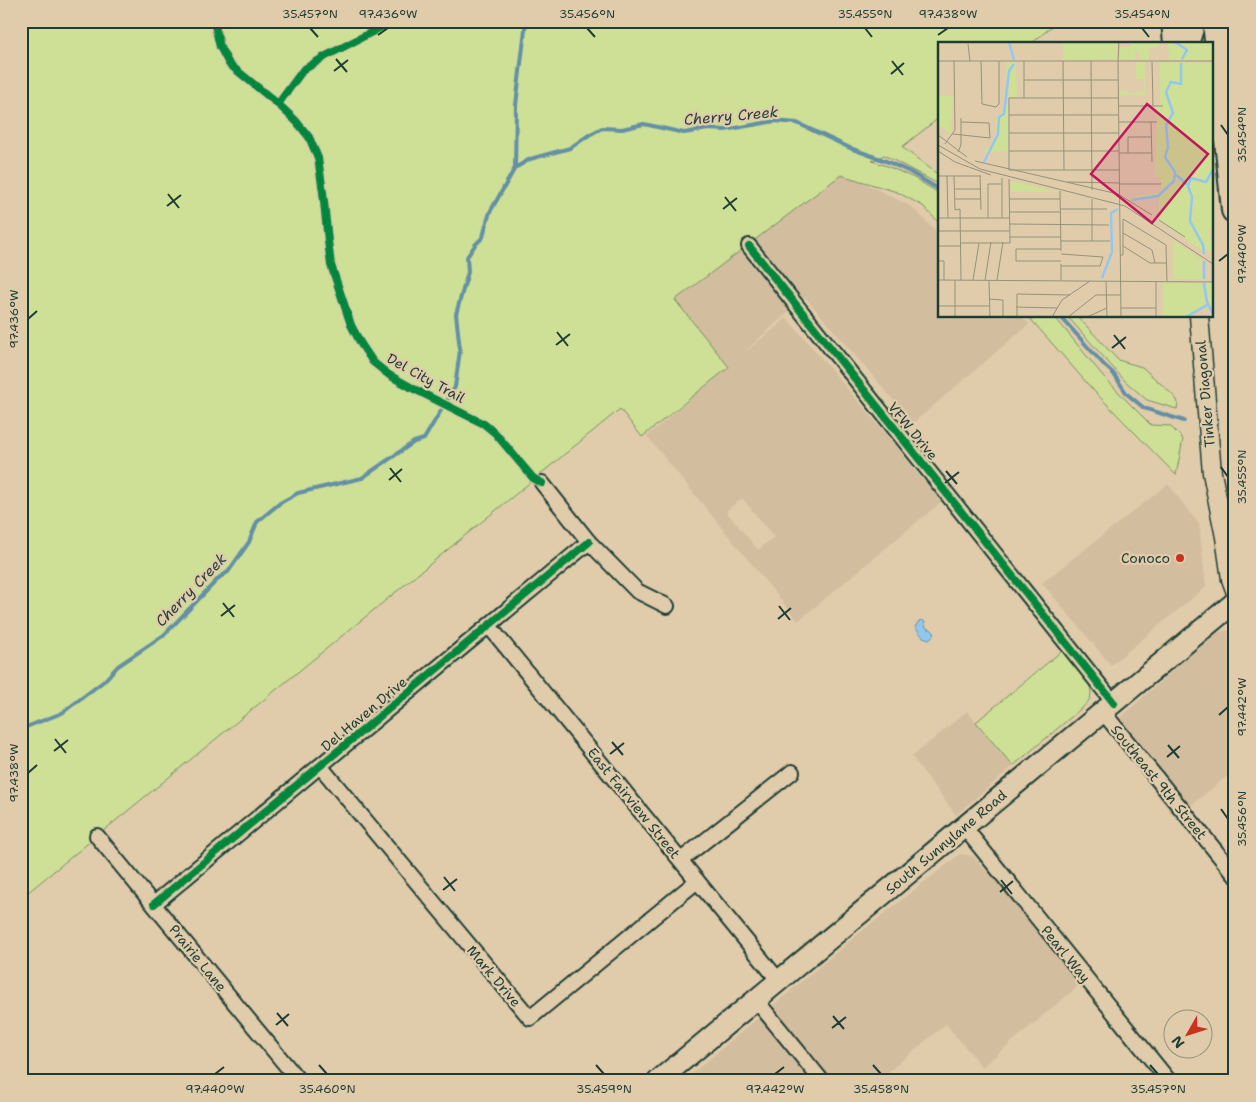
<svg xmlns="http://www.w3.org/2000/svg" width="1256" height="1102" font-family="'Shantell Sans',sans-serif">
	<style>
		.built { fill: #d2bd9e; fill-rule: evenodd }
		.green { fill: #cde095; stroke: #768e64 }
		.water { fill: #92c8f0; stroke: #6490a5 }
		.lines { fill: none; stroke-linecap: round; stroke-linejoin: round }
		.stream { stroke: #6490a5; stroke-width: 4 }
		.minor-casing { stroke: #1f3d34; stroke-width: 18 }
		.tertiary-casing { stroke: #1f3d34; stroke-width: 21 }
		.secondary-casing { stroke: #1f3d34; stroke-width: 24 }
		.motorway-casing { stroke: #1f3d34; stroke-width: 30 }
		.minor { stroke: #e0ccab; stroke-width: 14 }
		.tertiary { stroke: #e0ccab; stroke-width: 18 }
		.secondary { stroke: #e0ccab; stroke-width: 20 }
		.motorway { stroke: #e0ccab; stroke-width: 26 }
		.cycleway-casing { stroke: #e0ccab; stroke-width: 11 }
		.cycleway { stroke: #00873e; stroke-width: 8 }
		.ticks { fill: none; stroke: #1f3d34; stroke-width: 2 }
		.poi-dot { fill: #c8321e; stroke: #e0ccab; stroke-width: 2 }
		.labels { text-anchor: middle; dominant-baseline: central; stroke-width: 4.5; stroke-linejoin: round; paint-order: stroke }
		.street-label { font-size: 14px; fill: #1f3d34; stroke: #e0ccab }
		.poi-label { font-size: 14px; fill: #1f3d34; stroke: #e0ccab; text-anchor: end }
		.water-label { font-size: 15px; font-style: italic; fill: #25443d; stroke: #e0ccab }
		.inset-river { fill: none; stroke: #92c8f0; stroke-width: 2.5 }
		.inset-road { fill: none; stroke: #93937b; stroke-width: 1 }
		.view { fill: #c2185b; fill-opacity: 0.15; stroke: #c2185b; stroke-width: 2.5 }
		.inset-edge { fill: none; stroke: #1f3d34; stroke-width: 2.5 }
		.neatline { fill: none; stroke: #1f3d34; stroke-width: 2 }
		.ticks-label { font-size: 12px; text-anchor: middle; fill: #1f3d34 }
	</style>
	<rect width="100%" height="100%" fill="#e0ccab"/>
	<filter id="ink" filterUnits="userSpaceOnUse"><feTurbulence type="fractalNoise" baseFrequency=".02" numOctaves="2"/><feDisplacementMap in="SourceGraphic" scale="10" xChannelSelector="R" yChannelSelector="G"/><feConvolveMatrix kernelMatrix="1 2 1 2 8 2 1 2 1" color-interpolation-filters="sRGB"/></filter>
	<g filter="url(#ink)">
		<!-- built -->
		<g class="built">
			<path d="M841 175 850 176 912 207 940 235V316H1021L1029 324 913 423 805 297 739 357 787 318 892 441 941 502 798 621 647 436 728 367 674 300ZM742 498 774 537 758 550 726 511Z"/>
			<polygon points="1168,484 1199,524 1206,587 1111,665 1042,583"/>
			<polygon points="1227,630 1235,635 1235,770 1175,818 1107,730 1183,661 1218,632"/>
			<polygon points="967,711 1013,766 956,815 912,757"/>
			<polygon points="960,854 973,856 1017,904 1082,983 982,1067 946,1024 877,1081 683,1081 857,935"/>
		</g>
		<!-- green -->
		<g class="green">
			<polygon points="21,21 1058,21 1031,44 940,44 940,117 902,147 940,176 940,185 884,155 872,161 887,166 914,178 937,192 940,196 940,224 923,206 897,192 841,175 675,300 729,367 642,437 620,409 21,898"/>
			<polygon points="1028,316 1054,316 1103,376 1131,405 1151,425 1170,426 1183,439 1176,475 1093,390"/>
			<polygon points="1067,316 1077,316 1118,360 1142,367 1171,393 1177,400 1178,404 1177,409 1147,400 1125,381"/>
			<path d="M1063 650C1073 661 1090 678 1091 693 1091 699 1087 703 1083 707L1013 766 976 722Z"/>
		</g>
		<!-- water -->
		<polygon class="water" points="923,620 925,623 925,626 928,629 931,629 935,634 929,639 923,637 915,627 919,621"/>
		<g class="lines">
			<!-- stream -->
			<g class="stream">
				<polyline points="515,168 516,105 526,21"/>
				<polyline points="1060,316 1105,366 1113,373 1127,394 1144,408 1184,421"/>
				<polyline points="21,729 62,713 104,681 118,666 164,635 220,577 228,572 249,542 257,522 280,503 298,493 362,478 414,442 424,439 455,387 460,350 456,314 468,272 467,257 475,245 483,237 486,225 490,212 515,168 530,159 570,148 589,135 602,128 622,129 644,124 684,133 708,129 725,130 775,121 797,123 850,148 886,161 910,172 940,190"/>
			</g>
			<!-- minor casing -->
			<g class="minor-casing">
				<g id="minor">
					<polyline points="1169,21 1171,44"/>
					<polyline points="749,246 1114,703"/>
					<polyline points="542,483 589,542 637,591 667,606"/>
					<polyline points="489,626 779,981"/>
					<polyline points="1103,712 1235,875"/>
					<polyline points="320,766 530,1018 697,881"/>
					<polyline points="964,827 1169,1081"/>
					<polyline points="97,836 299,1081"/>
					<polyline points="681,860 792,772"/>
					<polyline points="154,904 589,542"/>
					<polyline points="756,1000 822,1081"/>
				</g>
			</g>
			<!-- tertiary casing -->
			<g class="tertiary-casing">
				<polyline id="tertiary" points="1199,316 1212,473 1225,537 1231,579 1235,590"/>
			</g>
			<!-- secondary casing -->
			<g class="secondary-casing">
				<polyline id="secondary" points="658,1081 1235,602"/>
			</g>
			<!-- motorway casing -->
			<g class="motorway-casing">
				<g id="motorway">
					<polyline points="1216,21 1235,210"/>
					<polyline points="1185,44 1190,28 1191,21"/>
				</g>
			</g>
			<!-- minor -->
			<use href="#minor" class="minor"/>
			<!-- tertiary -->
			<use href="#tertiary" class="tertiary"/>
			<!-- secondary -->
			<use href="#secondary" class="secondary"/>
			<!-- motorway -->
			<use href="#motorway" class="motorway"/>
			<!-- cycleway casing -->
			<g class="cycleway-casing">
				<g id="cycleway">
					<polyline points="214,21 220,47 229,64 278,104 296,121 309,137 318,158 323,192 328,241 331,265 351,325 361,344 373,362 389,375 414,389 484,424 495,433 533,478 542,483"/>
					<polyline points="278,104 303,70 326,56 393,21"/>
					<polyline points="749,246 1114,703"/>
					<polyline points="154,904 589,542"/>
				</g>
			</g>
			<!-- cycleway -->
			<use href="#cycleway" class="cycleway"/>
		</g>
	</g>
	<!-- ticks -->
	<path class="ticks" d="M310 28 318 37M587 28 595 37M865 28 872 37M1142 28 1149 37M378 35 388 28M938 35 948 28M336 59 347 72M892 61 903 75M334 71 348 60M891 74 904 63M1221 125 1228 135M168 194 179 208M725 197 736 211M167 206 181 195M723 209 737 198M1219 261 1228 254M28 319 37 311M557 332 568 346M1114 335 1125 349M556 345 570 334M1112 348 1126 337M1221 467 1228 477M390 468 401 482M946 471 957 484M389 480 402 469M945 483 959 472M223 603 234 617M779 606 790 620M221 616 235 605M778 619 791 608M1219 715 1228 707M55 739 66 753M612 742 623 755M1168 745 1179 758M54 751 68 740M610 754 624 743M1167 757 1180 746M28 773 37 765M1221 809 1228 819M444 877 455 891M1001 880 1012 894M443 890 457 879M1000 892 1013 881M277 1013 288 1026M833 1016 844 1029M276 1025 289 1014M832 1028 846 1017M319 1065 327 1074M596 1065 604 1074M873 1065 881 1074M1150 1065 1158 1074M215 1074 224 1067M775 1074 784 1067"/>
	<!-- markers -->
	<circle class="poi-dot" cx="1180" cy="558" r="5"/>
	<g class="labels">
		<!-- street labels -->
		<g class="street-label">
			<text transform="translate(426 378) rotate(29)">Del City Trail</text>
			<text transform="translate(1205 394) rotate(-95)">Tinker Diagonal</text>
			<text transform="translate(913 431) rotate(51)">VFW Drive</text>
			<text transform="translate(364 714) rotate(-40)">Del Haven Drive</text>
			<text transform="translate(1159 782) rotate(51)">Southeast 9th Street</text>
			<text transform="translate(634 803) rotate(51)">East Fairview Street</text>
			<text transform="translate(946 842) rotate(-40)">South Sunnylane Road</text>
			<text transform="translate(1066 954) rotate(51)">Pearl Way</text>
			<text transform="translate(198 958) rotate(51)">Prairie Lane</text>
			<text transform="translate(494 976) rotate(50)">Mark Drive</text>
		</g>
		<!-- poi labels -->
		<g class="poi-label">
			<text x="1170" y="558">Conoco</text>
		</g>
		<!-- water labels -->
		<g class="water-label">
			<text transform="translate(731 116) rotate(-5)">Cherry Creek</text>
			<text transform="translate(191 590) rotate(-46)">Cherry Creek</text>
		</g>
	</g>
	<!-- overview -->
	<g transform="translate(938 42)">
		<rect width="275" height="275" fill="#e0ccab"/>
		<path d="M125 0H179V17L125 18ZM193 0H220V6H211V18L201 17V10L197 11V17H182V5H193ZM230 0 248 6 242 18H231ZM240 0 275 1V18H245L249 6ZM68 20H78L79 55H71V28L68 48ZM198 20H207V53H182V48L189 49 190 52 206 49V37H198ZM222 20 275 21V185L271 186 275 212 267 207V211L221 178V155L196 159 205 156 191 155 223 150V136L217 135 219 64H222ZM0 54H15L13 92 3 84 0 87ZM70 60V109L48 111 45 109 53 104 60 91 61 81 57 95 59 74 64 71ZM73 139 122 150H73ZM235 198 263 217 265 237H229L235 236ZM225 240 264 241 268 263 247 275H225ZM267 240 275 241V269L270 258Z" fill="#cde095"/>
		<path class="inset-river" d="M71 0 76 18M237 0 249 8 244 17M46 120 60 92 61 75 66 72 71 29 76 22M238 133 250 143M194 158 220 154 236 139 237 130 227 115 230 105 228 83 235 71 228 50 233 40 243 42V21M266 212 265 203 252 179 254 155 250 144 253 136 268 140 275 128M266 219V237M164 236 174 210 173 171 180 167M266 241 269 260 275 272M248 275 269 263"/>
		<path class="inset-road" d="M30 2 32 19M0 19H275M43 19 44 62 58 65 61 62V19M86 19V56M125 19 126 128M153 19 154 148M180 19 181 0M180 19 183 275M214 20 215 64M86 38H180M181 56H71V128H181M181 64H225M71 73H180M181 80H219M213 80 214 120M71 91H181M15 92 52 96 51 81 23 80M0 93 29 115M7 102 17 88 16 19M0 103 42 127 187 164 275 222M0 109 17 120 53 133M71 109H181M20 110 23 103V76M181 111H214M190 111V95H213M37 119 180 152 214 173M42 133 43 168M0 134H42M9 134 10 176M16 134 17 168 22 167 23 238M64 136V176M129 140 181 141M181 142H223M17 147H43M122 149 123 209M17 157H43M71 157H122M154 157V199M122 167H169M71 170H122M0 176H71M50 176V142H63M221 178 247 195M72 182 171 183M0 189H71M185 191 214 208 217 221M72 195H123M123 199H172M22 201H72L71 137M0 204H22M185 204 212 221H229M123 207H78V219H123M123 212 165 215 162 224H123M182 213H185V177L228 203 229 239M0 219H6V238M123 222V238M0 238 275 240M17 238V275M35 238 41 201M47 238 53 200M59 238 65 200M51 239 52 275M168 239 169 275M218 239V275M51 257 65 258V275M0 264H51M78 265 119 266M183 266H218M79 275V252L132 253M114 275 124 258 152 239M130 275 158 253H183M149 275 169 266"/>
		<path class="view" d="M209 62 270 112 214 181 153 132Z"/>
		<rect width="275" height="275" class="inset-edge"/>
	</g>
	<!-- margin -->
	<rect width="1256" height="1102" fill="none" stroke="#e0ccab" stroke-width="55"/>
	<!-- north arrow -->
	<g transform="translate(1188 1034) rotate(231)"><circle r="24" fill="#e0ccab" stroke="#93937b"/>
	<path d="M0-4L9 19L0 12L-9 19Z" fill="#c8321e"/>
	<text y="-8" font-size="14" font-weight="bold" text-anchor="middle" fill="#1f3d34">N</text>
	</g>
	<rect x="28" y="28" width="1200" height="1046" class="neatline"/>
	<g class="ticks-label">
		<text x="310" y="18">35.457°N</text>
		<text x="388" y="18">97.436°W</text>
		<text x="587" y="18">35.456°N</text>
		<text x="865" y="18">35.455°N</text>
		<text x="948" y="18">97.438°W</text>
		<text x="1142" y="18">35.454°N</text>
		<text transform="translate(1242 135) rotate(-90)" y="4">35.454°N</text>
		<text transform="translate(1242 254) rotate(-90)" y="4">97.440°W</text>
		<text transform="translate(14 319) rotate(-90)" y="4">97.436°W</text>
		<text transform="translate(1242 477) rotate(-90)" y="4">35.455°N</text>
		<text transform="translate(1242 707) rotate(-90)" y="4">97.442°W</text>
		<text transform="translate(14 773) rotate(-90)" y="4">97.438°W</text>
		<text transform="translate(1242 819) rotate(-90)" y="4">35.456°N</text>
		<text x="215" y="1093">97.440°W</text>
		<text x="327" y="1093">35.460°N</text>
		<text x="604" y="1093">35.459°N</text>
		<text x="775" y="1093">97.442°W</text>
		<text x="881" y="1093">35.458°N</text>
		<text x="1158" y="1093">35.457°N</text>
	</g>
</svg>
